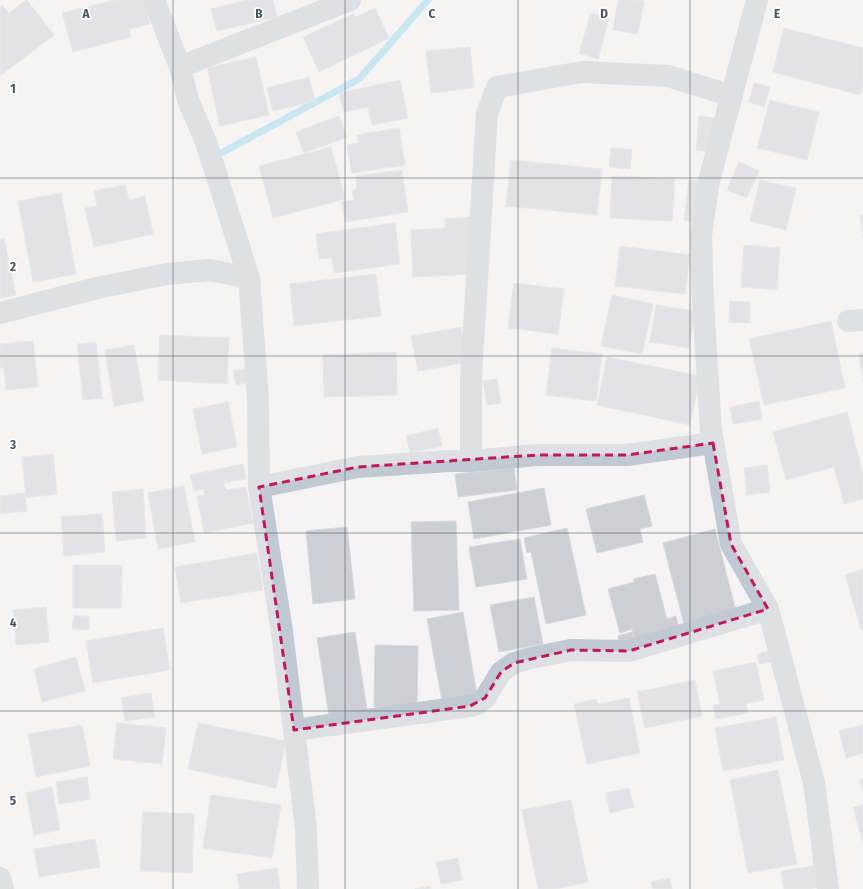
<svg xmlns="http://www.w3.org/2000/svg" width="863" height="889" font-family="'Fira Sans Condensed',sans-serif">
	<style>
		.lines { fill: none; stroke-linecap: round; stroke-linejoin: round }
		.stream { stroke: #90daee; stroke-width: 7 }
		.building { fill: #cdcfd5; stroke: #d7d9de }
		.minor { stroke: #c1cad2; stroke-width: 22 }
		.marked { fill: none; stroke: #c2185b; stroke-width: 3; stroke-dasharray: 8 5; stroke-linejoin: round }
		.grid { fill: none; stroke: #4a5661; stroke-width: 1; stroke-opacity: 0.55 }
		.grid-label { font-size: 13px; text-anchor: middle; font-weight: bold; fill: #4a5661; stroke: #fff; stroke-width: 3.5; stroke-linejoin: round; paint-order: stroke }
	</style>
	<rect width="100%" height="100%" fill="#f5f3f3"/>
	<g class="lines">
		<!-- stream -->
		<polyline class="stream" points="223,152 359,79 428,0"/>
	</g>
	<!-- building -->
	<g class="building">
		<polygon points="26,0 27,0 54,35 0,76 0,7 2,5 9,13"/>
		<polygon points="115,0 144,0 150,24 129,29 131,37 73,52 62,13"/>
		<polygon points="247,0 273,0 277,17 217,31 211,9"/>
		<polygon points="618,0 635,0 644,1 638,34 613,30"/>
		<polygon points="375,8 389,38 319,72 303,37 353,14 355,17"/>
		<polygon points="591,13 609,18 598,59 579,53"/>
		<polygon points="784,28 863,48 863,82 860,95 773,72"/>
		<polygon points="470,47 474,88 431,93 426,51"/>
		<polygon points="256,57 269,115 220,126 207,68"/>
		<polygon points="309,77 315,101 273,111 267,88"/>
		<polygon points="400,80 408,118 372,125 368,107 344,112 339,93"/>
		<polygon points="754,83 770,87 764,107 749,102"/>
		<polygon points="770,100 819,112 807,160 757,148"/>
		<polygon points="339,116 347,137 304,153 296,132"/>
		<polygon points="699,116 716,118 713,152 696,150"/>
		<polygon points="399,128 405,165 352,173 347,145 358,143 357,135"/>
		<polygon points="331,147 345,199 273,218 259,166"/>
		<polygon points="611,148 632,150 630,169 609,167"/>
		<polygon points="511,160 602,169 597,215 506,206"/>
		<polygon points="739,162 759,171 747,198 727,190"/>
		<polygon points="402,170 408,212 345,222 342,202 354,200 352,190 357,189 356,176"/>
		<polygon points="612,176 675,179 672,221 610,218"/>
		<polygon points="689,180 706,182 701,222 684,220"/>
		<polygon points="760,180 796,188 786,230 750,221"/>
		<polygon points="125,185 129,200 145,196 153,234 94,247 85,208 97,206 94,191"/>
		<polygon points="61,193 76,274 33,282 18,201"/>
		<polygon points="860,215 863,215 863,238"/>
		<polygon points="472,217 475,274 413,277 411,230 445,228 445,219"/>
		<polygon points="395,223 400,264 334,273 332,258 319,259 316,234"/>
		<polygon points="4,238 16,295 0,298 0,239"/>
		<polygon points="744,245 780,248 777,290 741,287"/>
		<polygon points="620,246 690,255 685,294 615,286"/>
		<polygon points="376,274 381,316 294,326 290,284"/>
		<polygon points="514,283 564,289 558,334 508,328"/>
		<polygon points="612,295 653,304 642,354 601,346"/>
		<polygon points="730,301 750,302 750,323 729,322"/>
		<polygon points="656,305 695,311 689,348 650,342"/>
		<polygon points="831,321 845,388 764,405 749,339"/>
		<polygon points="461,327 468,362 418,371 411,336"/>
		<polygon points="160,335 229,338 227,384 158,380"/>
		<polygon points="33,341 38,387 6,390 4,368 0,368 0,344"/>
		<polygon points="96,342 102,398 83,400 77,344"/>
		<polygon points="134,345 144,401 114,406 105,350"/>
		<polygon points="552,348 602,354 596,401 546,395"/>
		<polygon points="396,352 397,395 324,397 323,355"/>
		<polygon points="863,353 863,382 859,354"/>
		<polygon points="607,357 700,376 690,425 597,405"/>
		<polygon points="247,368 250,382 236,385 233,371"/>
		<polygon points="497,379 501,403 487,405 483,381"/>
		<polygon points="759,401 762,419 733,424 730,407"/>
		<polygon points="228,402 237,447 202,454 193,409"/>
		<polygon points="847,412 863,474 863,499 844,504 834,467 786,480 773,432"/>
		<polygon points="438,428 442,446 410,453 406,436"/>
		<polygon points="53,454 57,494 26,498 22,457"/>
		<polygon points="243,464 246,479 224,483 226,490 246,487 253,523 204,533 197,496 205,495 203,489 194,491 190,475"/>
		<polygon points="767,465 770,492 747,495 744,468"/>
		<polygon points="514,468 517,490 458,497 455,474"/>
		<polygon points="184,486 195,542 158,549 148,493"/>
		<polygon points="544,488 551,525 474,539 468,502"/>
		<polygon points="143,489 146,538 116,541 112,492"/>
		<polygon points="25,493 27,511 0,514 0,496"/>
		<polygon points="644,495 652,526 640,529 643,542 597,553 586,509"/>
		<polygon points="102,514 105,552 64,556 61,517"/>
		<polygon points="456,521 459,610 414,611 411,522"/>
		<polygon points="347,527 355,599 313,604 306,531"/>
		<polygon points="567,528 586,615 546,624 531,552 527,553 524,538"/>
		<polygon points="715,529 736,611 684,624 663,543"/>
		<polygon points="520,539 527,579 476,587 469,547"/>
		<polygon points="257,553 263,590 181,603 175,567"/>
		<polygon points="73,565 122,565 121,608 73,608"/>
		<polygon points="863,569 863,629 861,629 845,575"/>
		<polygon points="655,574 667,619 676,616 679,629 635,641 632,629 620,633 608,589 634,582 634,579"/>
		<polygon points="534,597 543,644 499,652 490,605"/>
		<polygon points="46,607 49,642 16,645 13,610"/>
		<polygon points="463,612 477,695 442,701 427,619"/>
		<polygon points="74,615 89,617 89,630 72,629"/>
		<polygon points="163,628 170,670 93,683 86,641"/>
		<polygon points="355,632 368,716 330,722 317,638"/>
		<polygon points="632,632 636,646 621,650 618,636"/>
		<polygon points="375,645 418,646 417,708 374,707"/>
		<polygon points="769,651 771,662 759,664 757,654"/>
		<polygon points="76,657 85,691 42,702 34,669"/>
		<polygon points="756,662 764,700 746,704 748,713 716,719 713,705 720,704 713,671"/>
		<polygon points="695,680 702,716 645,728 637,692"/>
		<polygon points="151,693 155,717 125,721 121,698"/>
		<polygon points="629,698 640,753 587,764 574,704 596,699 598,704"/>
		<polygon points="776,717 784,760 723,771 715,728"/>
		<polygon points="117,723 166,728 162,764 113,759"/>
		<polygon points="198,723 286,741 276,788 188,769"/>
		<polygon points="82,725 90,766 36,777 28,734"/>
		<polygon points="863,725 863,753 846,758 839,731"/>
		<polygon points="778,770 797,864 748,873 730,780"/>
		<polygon points="87,777 90,799 59,804 56,782"/>
		<polygon points="863,779 863,792 860,780"/>
		<polygon points="52,787 60,830 34,835 26,793"/>
		<polygon points="629,788 634,807 610,813 606,793"/>
		<polygon points="211,795 281,805 272,858 203,848"/>
		<polygon points="571,800 588,882 556,889 538,889 522,810"/>
		<polygon points="863,805 863,844 853,807"/>
		<polygon points="143,812 194,814 192,873 140,871"/>
		<polygon points="95,839 100,867 39,877 34,849"/>
		<polygon points="458,858 462,880 441,884 436,862"/>
		<polygon points="814,866 818,887 808,889 784,889 781,871"/>
		<polygon points="277,868 280,889 239,889 237,874"/>
		<polygon points="670,878 672,889 653,889 651,882"/>
		<polygon points="430,886 431,889 415,889"/>
	</g>
	<g class="lines">
		<!-- minor -->
		<g class="minor">
			<polyline points="154,0 180,67 188,100 206,142 249,278 258,399 259,487 282,631 306,829 308,889"/>
			<polyline points="757,0 708,185 701,236 703,302 711,430 731,544 768,609 814,783 828,889"/>
			<polyline points="180,67 350,0"/>
			<polyline points="0,313 97,288 167,274 210,270 249,278"/>
			<polyline points="848,321 863,320"/>
			<polyline points="471,461 471,377 487,114 497,87 582,72 668,76 732,96"/>
			<polyline points="259,487 358,467 449,461 471,461 537,455 627,455 713,443"/>
			<polyline points="294,730 470,706 478,704 485,698 501,672 514,663 531,658 571,650 629,651 768,609"/>
			<polyline points="0,878 3,889"/>
		</g>
	</g>
	<!-- marked area -->
	<path d="M0 0H863V889H0ZM713 443 731 544 768 609 629 651 571 650 514 663 501 672 485 698 470 706 294 730 259 487 358 467 537 455H627Z" fill="#f5f3f3" fill-opacity=".55" fill-rule="evenodd"/>
	<path class="marked" d="M713 443 731 544 768 609 629 651 571 650 514 663 501 672 485 698 470 706 294 730 259 487 358 467 537 455H627Z"/>
	<!-- grid -->
	<path class="grid" d="M173 0V889M345 0V889M518 0V889M690 0V889M0 178H863M0 356H863M0 533H863M0 711H863"/>
	<g class="grid-label">
		<text x="86" y="18">A</text>
		<text x="259" y="18">B</text>
		<text x="432" y="18">C</text>
		<text x="604" y="18">D</text>
		<text x="777" y="18">E</text>
		<text x="13" y="93">1</text>
		<text x="13" y="271">2</text>
		<text x="13" y="449">3</text>
		<text x="13" y="627">4</text>
		<text x="13" y="805">5</text>
	</g>
</svg>
